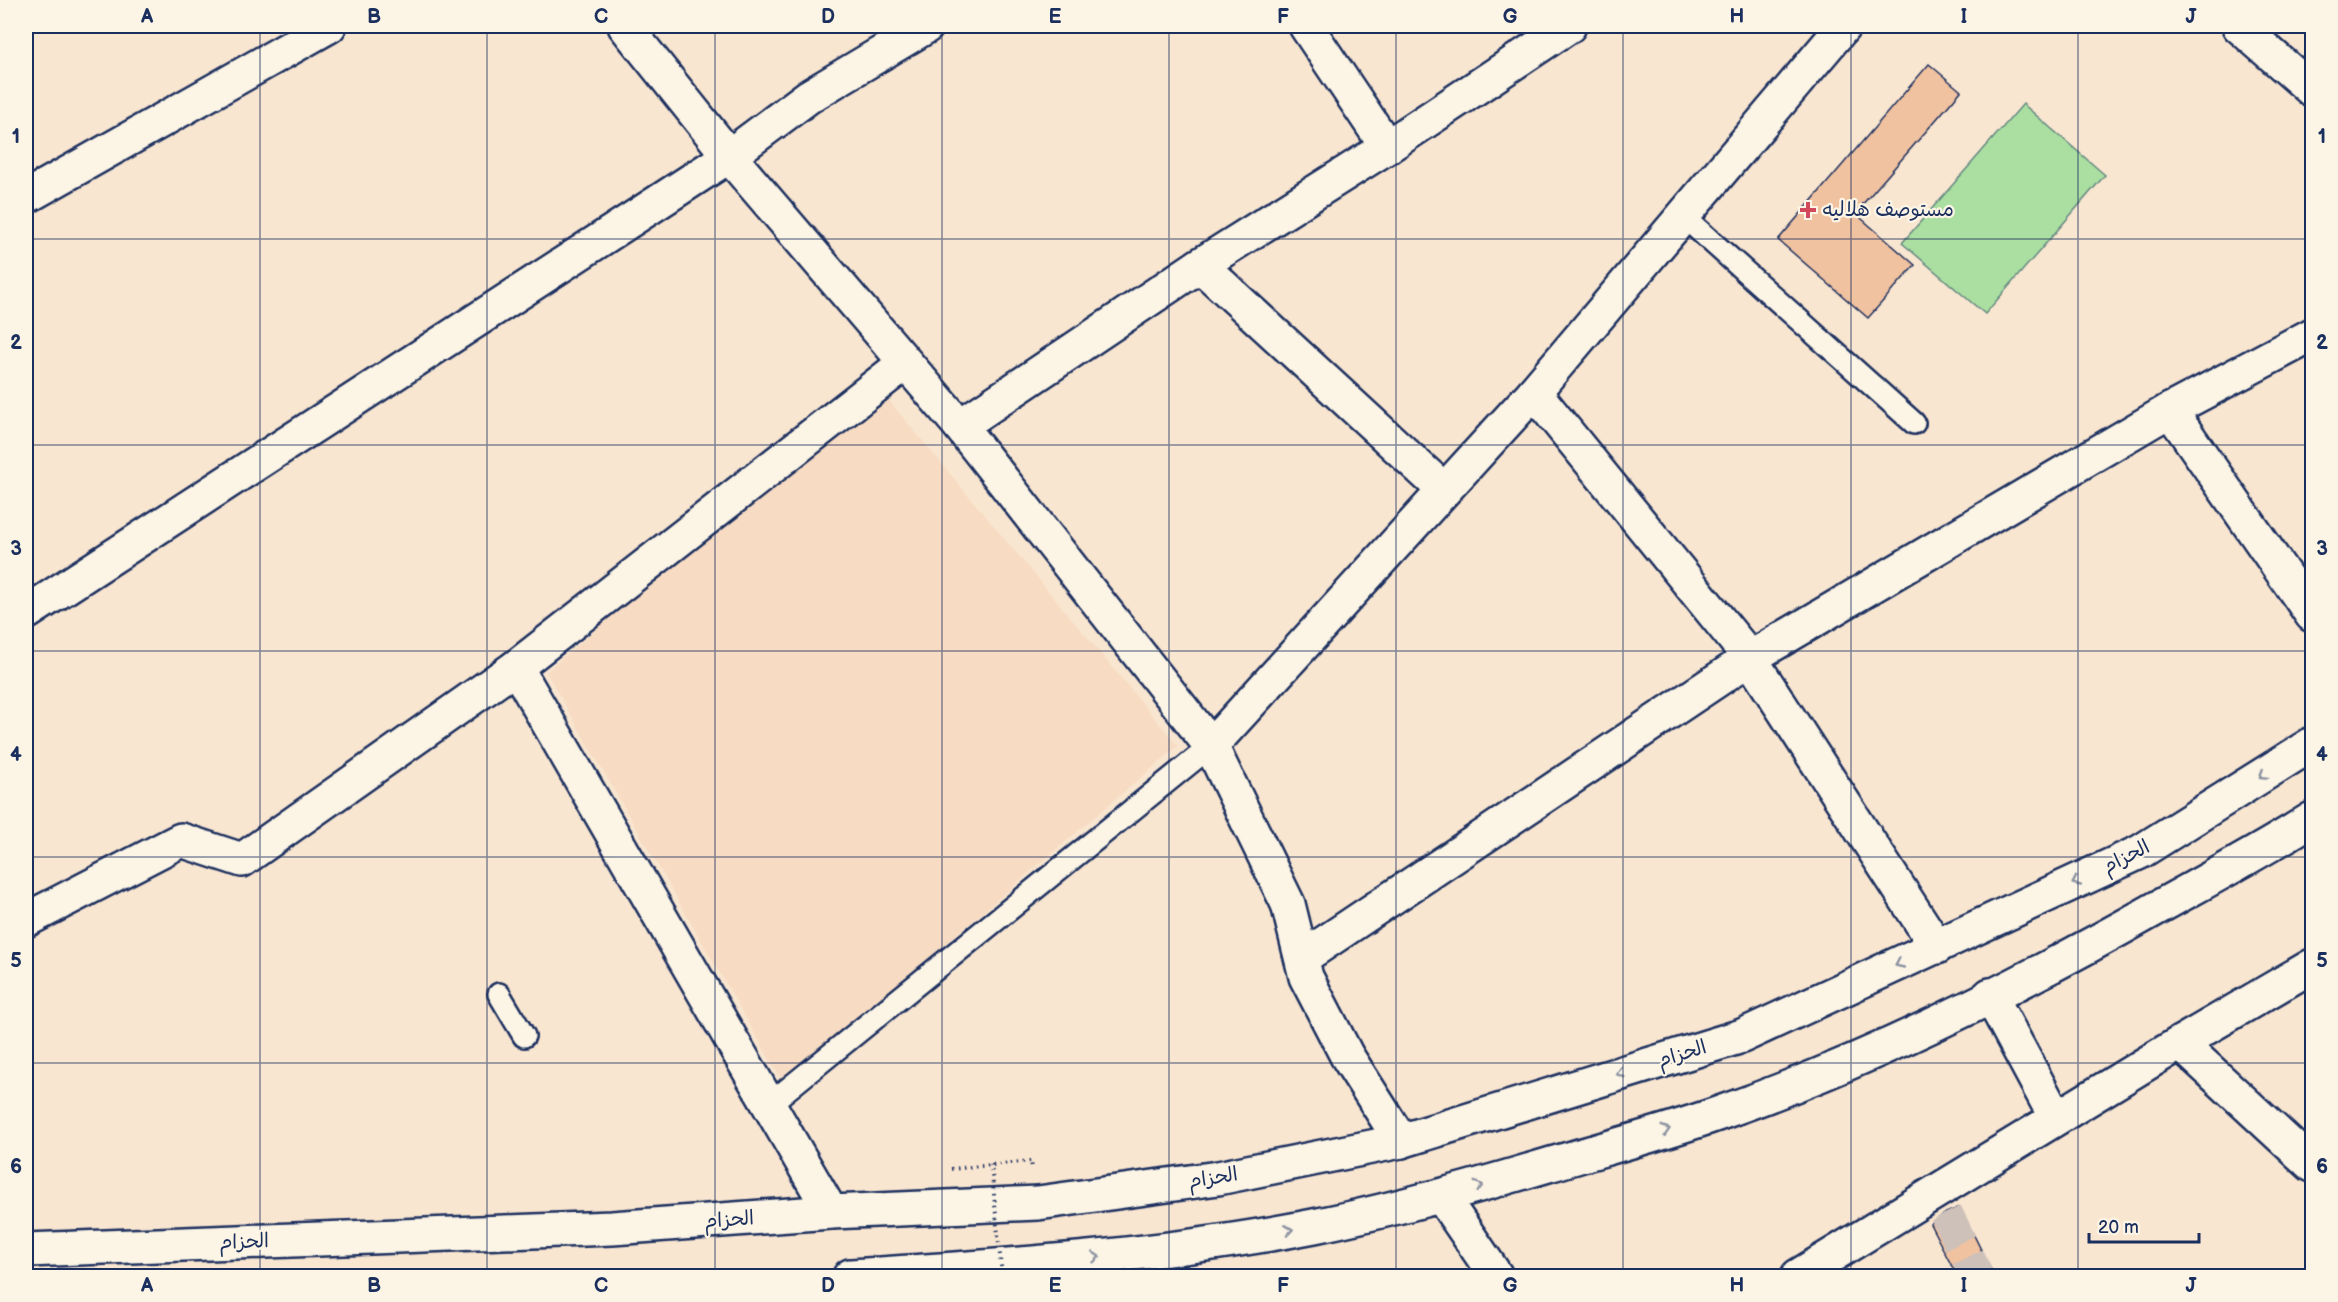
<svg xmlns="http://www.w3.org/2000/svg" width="2338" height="1302" font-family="'Balsamiq Sans','Playpen Sans Arabic',sans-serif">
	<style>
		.built { fill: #f7dbc2 }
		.green { fill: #abdfa1; stroke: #638780; stroke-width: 1.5 }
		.building { fill: #f1c2a0; stroke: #1b2f5e; stroke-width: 1.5 }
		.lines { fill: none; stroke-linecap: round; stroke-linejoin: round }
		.street-tunnel { stroke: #cdc1b9; stroke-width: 33; stroke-dasharray: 33 16; stroke-linecap: butt }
		.lane-casing { stroke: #1b2f5e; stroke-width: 26 }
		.street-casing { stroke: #1b2f5e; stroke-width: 38 }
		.secondary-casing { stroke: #1b2f5e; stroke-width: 38 }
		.path { stroke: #1b2f5e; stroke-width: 4; stroke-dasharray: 1.5 4.5; stroke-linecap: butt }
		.lane { stroke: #fcf5e5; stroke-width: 21 }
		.street { stroke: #fcf5e5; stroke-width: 33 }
		.secondary { stroke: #fcf5e5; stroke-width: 33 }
		.path-bridge { stroke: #1b2f5e; stroke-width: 4; stroke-dasharray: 1.5 4.5; stroke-linecap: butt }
		.oneway { stroke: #8c92a2 }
		.grid { fill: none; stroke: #1b2f5e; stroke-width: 1.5; stroke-opacity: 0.55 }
		.poi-dot { fill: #d1495b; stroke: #fcf5e5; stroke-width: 2 }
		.labels { text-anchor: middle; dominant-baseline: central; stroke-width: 4.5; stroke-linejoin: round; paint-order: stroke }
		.poi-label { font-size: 20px; fill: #1b2f5e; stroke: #fcf5e5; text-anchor: start }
		.street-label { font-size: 20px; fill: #1b2f5e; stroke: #fcf5e5 }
		.neatline { fill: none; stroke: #1b2f5e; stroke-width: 2 }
		.grid-label { font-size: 20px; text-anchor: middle; font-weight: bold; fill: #1b2f5e }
	</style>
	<rect width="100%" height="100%" fill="#f9e6d0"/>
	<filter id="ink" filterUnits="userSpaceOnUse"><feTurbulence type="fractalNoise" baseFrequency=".0167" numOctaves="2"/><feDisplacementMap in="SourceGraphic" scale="12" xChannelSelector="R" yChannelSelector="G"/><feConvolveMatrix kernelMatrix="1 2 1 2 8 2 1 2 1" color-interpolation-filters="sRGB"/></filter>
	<g filter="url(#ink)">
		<!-- built -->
		<polygon class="built" points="885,396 1178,746 943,946 781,1079 546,672 646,587"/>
		<!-- green -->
		<polygon class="green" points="2023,104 2105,175 1985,314 1902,243"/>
		<!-- building -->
		<g class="building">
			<polygon points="1929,64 1961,91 1855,213 1915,265 1868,318 1778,240"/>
			<polygon points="1960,1207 1994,1276 1957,1276 1930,1224 1946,1213"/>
		</g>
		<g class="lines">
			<!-- street-tunnel -->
			<polyline class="street-tunnel" points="1946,1213 1977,1276"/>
			<!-- lane casing -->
			<g class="lane-casing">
				<g id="lane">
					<polyline points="1683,216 1914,423"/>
					<polyline points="499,994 524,1036"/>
					<polyline points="768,1105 1211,746"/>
				</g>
			</g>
			<!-- street casing -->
			<g class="street-casing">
				<g id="street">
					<polyline points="625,26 729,156 960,426 1211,746 1288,904 1306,977 1347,1056 1401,1141"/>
					<polyline points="1306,26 1387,147"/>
					<polyline points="2239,26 2312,90"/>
					<polyline points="26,197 329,26"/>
					<polyline points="1200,265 1444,490"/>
					<polyline points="1534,392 1750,658 1937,947"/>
					<polyline points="2170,410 2312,615"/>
					<polyline points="960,426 1200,265 1387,147 1569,26"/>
					<polyline points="26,613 729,156 808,97 927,26"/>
					<polyline points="516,667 831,1212"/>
					<polyline points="1211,746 1534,392 1844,26"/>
					<polyline points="26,920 181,840 242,860 516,667 905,363"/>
					<polyline points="1302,958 1750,658 2170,410 2312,335"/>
					<polyline points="1990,995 2056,1118"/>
					<polyline points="2180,1043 2312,1165"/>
					<polyline points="1442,1197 1496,1276"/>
					<polyline points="1798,1276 2180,1043 2312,966"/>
				</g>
			</g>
			<!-- secondary casing -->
			<g class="secondary-casing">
				<g id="secondary">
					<polyline points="26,1250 612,1228 831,1212 1038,1203 1218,1178 1401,1141 1742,1036 2140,852 2312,744"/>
					<path d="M850 1276C1005 1266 1161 1256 1314 1226 1394 1210 1471 1188 1548 1165 1606 1148 1664 1133 1720 1113 1871 1060 2018 987 2157 908 2209 879 2262 851 2312 819"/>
				</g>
			</g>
			<!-- path -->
			<polyline class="path" points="951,1169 1031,1161 1032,1169"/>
			<!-- lane -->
			<use href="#lane" class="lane"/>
			<!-- street -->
			<use href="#street" class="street"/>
			<!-- secondary -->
			<use href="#secondary" class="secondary"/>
			<!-- path-bridge -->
			<polyline class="path-bridge" points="991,1164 1002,1276"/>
		</g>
		<!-- one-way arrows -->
		<defs><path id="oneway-chevron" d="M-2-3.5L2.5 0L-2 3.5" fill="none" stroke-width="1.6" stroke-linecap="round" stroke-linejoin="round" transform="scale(1.5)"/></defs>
		<g class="oneway">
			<use href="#oneway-chevron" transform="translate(2263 775) rotate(148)"/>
			<use href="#oneway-chevron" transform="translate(2076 882) rotate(155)"/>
			<use href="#oneway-chevron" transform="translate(1899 964) rotate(155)"/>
			<use href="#oneway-chevron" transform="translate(1620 1073) rotate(163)"/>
			<use href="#oneway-chevron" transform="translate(1666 1130) rotate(-17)"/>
			<use href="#oneway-chevron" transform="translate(1479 1186) rotate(-16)"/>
			<use href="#oneway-chevron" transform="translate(1289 1230) rotate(-9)"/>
			<use href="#oneway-chevron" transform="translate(1096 1257) rotate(-5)"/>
		</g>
	</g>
	<!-- grid -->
	<path class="grid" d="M260 26V1276M487 26V1276M715 26V1276M942 26V1276M1169 26V1276M1396 26V1276M1623 26V1276M1851 26V1276M2078 26V1276M26 239H2312M26 445H2312M26 651H2312M26 857H2312M26 1063H2312"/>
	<!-- markers -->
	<path class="poi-dot" d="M1805 201h6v6h6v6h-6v6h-6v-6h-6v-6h6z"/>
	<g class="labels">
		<!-- poi labels -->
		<g class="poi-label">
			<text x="1822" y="210">مستوصف هلاليه</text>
		</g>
		<!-- street labels -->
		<g class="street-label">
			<text transform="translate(2126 857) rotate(-27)">الحزام</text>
			<text transform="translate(1682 1054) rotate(-17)">الحزام</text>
			<text transform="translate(1213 1178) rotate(-9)">الحزام</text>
			<text transform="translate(729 1220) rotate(-4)">الحزام</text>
			<text transform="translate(244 1242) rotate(-2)">الحزام</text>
		</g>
	</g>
	<!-- margin -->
	<rect width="2338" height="1302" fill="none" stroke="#fcf5e5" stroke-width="66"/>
	<!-- scale -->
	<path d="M2089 1233v9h110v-9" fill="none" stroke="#1b2f5e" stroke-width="3"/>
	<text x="2098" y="1233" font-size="18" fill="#1b2f5e" stroke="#fcf5e5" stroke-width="4.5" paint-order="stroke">20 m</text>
	<rect x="33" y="33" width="2272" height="1236" class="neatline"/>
	<g class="grid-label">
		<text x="147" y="23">A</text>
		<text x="374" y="23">B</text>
		<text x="601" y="23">C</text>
		<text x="828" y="23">D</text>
		<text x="1055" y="23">E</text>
		<text x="1283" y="23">F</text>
		<text x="1510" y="23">G</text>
		<text x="1737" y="23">H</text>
		<text x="1964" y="23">I</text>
		<text x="2191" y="23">J</text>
		<text x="16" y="143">1</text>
		<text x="2322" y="143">1</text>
		<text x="16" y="349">2</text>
		<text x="2322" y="349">2</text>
		<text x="16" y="555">3</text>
		<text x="2322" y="555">3</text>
		<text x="16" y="761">4</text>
		<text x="2322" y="761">4</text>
		<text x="16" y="967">5</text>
		<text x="2322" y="967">5</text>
		<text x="16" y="1173">6</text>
		<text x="2322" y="1173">6</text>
		<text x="147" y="1292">A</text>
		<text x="374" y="1292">B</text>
		<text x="601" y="1292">C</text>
		<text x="828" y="1292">D</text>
		<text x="1055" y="1292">E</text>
		<text x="1283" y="1292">F</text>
		<text x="1510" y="1292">G</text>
		<text x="1737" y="1292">H</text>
		<text x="1964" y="1292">I</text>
		<text x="2191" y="1292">J</text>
	</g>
</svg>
